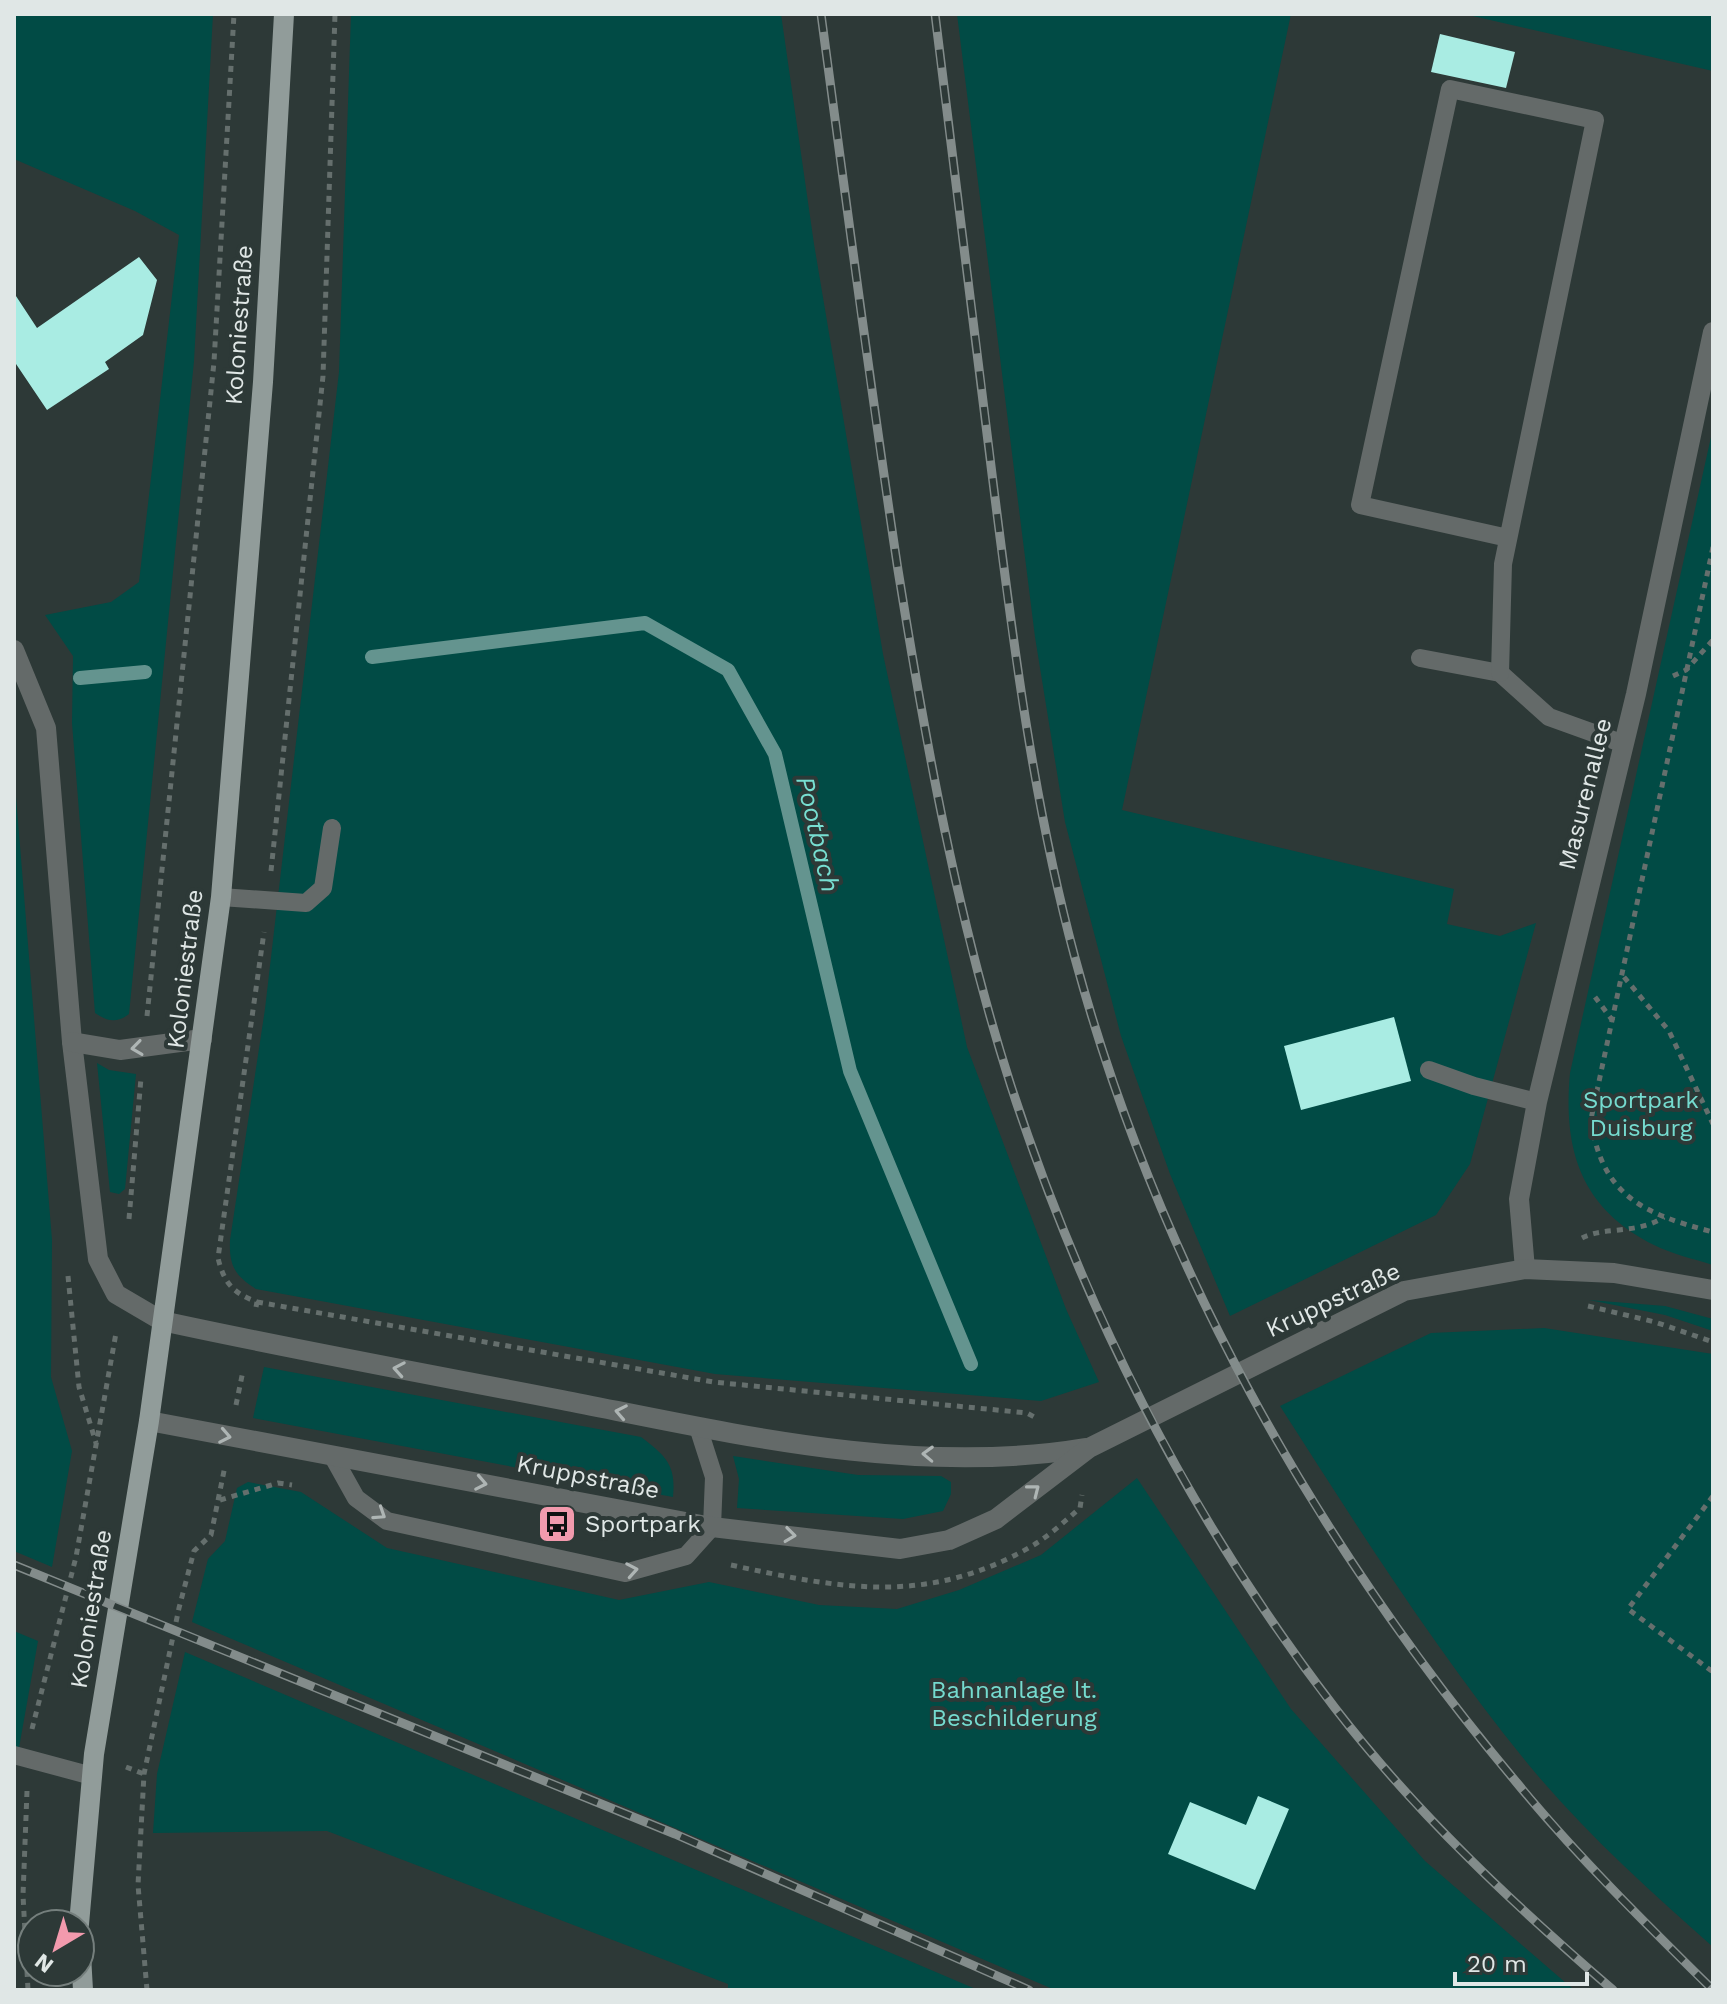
<svg xmlns="http://www.w3.org/2000/svg" width="1727" height="2004" font-family="'Work Sans',sans-serif">
	<style>
		.green { fill: #014b45 }
		.lines { fill: none; stroke-linecap: round; stroke-linejoin: round }
		.stream { stroke: #64948f; stroke-width: 14 }
		.building { fill: #a9ece3 }
		.path { stroke: #656f6d; stroke-width: 5; stroke-dasharray: 6 6; stroke-linecap: butt }
		.service { stroke: #646a69; stroke-width: 18 }
		.minor { stroke: #646a69; stroke-width: 20 }
		.tertiary { stroke: #646a69; stroke-width: 20 }
		.primary { stroke: #919c9a; stroke-width: 20 }
		.rail-casing { stroke: #838c8b; stroke-width: 9 }
		.rail { stroke: #2d3937; stroke-width: 6; stroke-dasharray: 18; stroke-linecap: butt }
		.oneway { stroke: #aeb5b4 }
		.labels { text-anchor: middle; dominant-baseline: central; stroke-width: 8; stroke-linejoin: round; paint-order: stroke }
		.street-label { font-size: 24px; fill: #e0e7e6; stroke: #2d3937 }
		.park-label { font-size: 24px; fill: #75dbcf; stroke: #2d3937 }
		.poi-label { font-size: 24px; fill: #e0e7e6; stroke: #2d3937; text-anchor: start }
		.water-label { font-size: 26px; font-style: italic; fill: #77ded1; stroke: #2d3937 }
	</style>
	<rect width="100%" height="100%" fill="#2d3937"/>
	<!-- green -->
	<g class="green">
		<path d="M14 14H213L194 361 129 1014C116 1024 107 1021 95 1013L72 723 73 656 45 615 111 602 139 582 179 235 135 211 14 159Z"/>
		<path d="M351 14H781L814 244 883 654 967 1047 1066 1309 1099 1382 1041 1401 715 1374 256 1289C234 1275 229 1265 230 1240L265 1009 339 372Z"/>
		<polygon points="957,14 1291,14 1122,810 1454,889 1447,924 1500,936 1536,923 1470,1164 1436,1215 1230,1316 1170,1174 1121,1036 1065,822 1035,637"/>
		<polygon points="1464,14 1713,14 1713,71"/>
		<path d="M1713 428V1265C1694 1259 1672 1254 1654 1245 1580 1208 1563 1149 1570 1073Z"/>
		<polygon points="14,772 52,1240 51,1377 72,1451 52,1567 14,1551"/>
		<polygon points="97,1063 109,1070 136,1074 125,1189 119,1194 110,1192"/>
		<polygon points="1589,1300 1665,1306 1713,1319 1713,1331 1665,1315"/>
		<path d="M1544 1328 1713 1354V1947C1648 1889 1583 1831 1528 1764 1436 1651 1358 1528 1280 1406L1431 1333Z"/>
		<path d="M264 1367 641 1437C666 1456 676 1465 673 1497L253 1418Z"/>
		<polygon points="733,1456 858,1475 941,1476 951,1482 951,1494 943,1511 903,1519 737,1508 739,1479"/>
		<polygon points="1137,1478 1291,1709 1425,1861 1574,1990 1055,1990 192,1622 208,1559 225,1541 237,1488 248,1482 301,1492 387,1548 619,1600 709,1582 819,1605 897,1609 959,1590 1041,1555"/>
		<polygon points="14,1631 38,1641 14,1776"/>
		<polygon points="185,1652 978,1990 728,1990 728,1984 327,1831 153,1833 157,1774"/>
	</g>
	<g class="lines">
		<!-- stream -->
		<g class="stream">
			<polyline points="372,657 645,623 728,670 775,754 850,1071 971,1364"/>
			<polyline points="80,678 145,672"/>
		</g>
	</g>
	<!-- building -->
	<g class="building">
		<polygon points="1440,34 1515,52 1506,88 1431,72"/>
		<polygon points="139,257 157,280 143,335 105,362 109,369 47,410 14,361 14,293 37,328"/>
		<polygon points="1394,1017 1411,1081 1301,1110 1284,1046"/>
		<polygon points="1258,1796 1289,1809 1255,1890 1168,1854 1190,1802 1246,1825"/>
	</g>
	<g class="lines">
		<!-- path -->
		<g class="path">
			<path d="M1713 547 1591 1119C1601 1196 1644 1214 1713 1232"/>
			<polyline points="1673,676 1686,670 1713,640"/>
			<polyline points="271,871 323,376 335,14"/>
			<polyline points="1624,977 1669,1031 1713,1124"/>
			<polyline points="1595,997 1613,1021"/>
			<polyline points="147,1016 214,362 234,14"/>
			<polyline points="129,1219 141,1078"/>
			<path d="M1582 1238C1605 1226 1636 1235 1664 1217"/>
			<polyline points="68,1276 79,1387 96,1443"/>
			<polyline points="257,1302 713,1382 1027,1413 1038,1419"/>
			<polyline points="1588,1306 1655,1322 1713,1342"/>
			<path d="M256 1307 257 1302C233 1293 224 1283 218 1258L264 932"/>
			<polyline points="236,1405 243,1371"/>
			<polyline points="1713,1496 1628,1609 1713,1672"/>
			<polyline points="220,1500 278,1483 292,1485"/>
			<path d="M731 1565C842 1589 928 1606 1032 1546 1049 1536 1065 1521 1080 1508L1082 1495"/>
			<polyline points="32,1729 76,1557 116,1333"/>
			<polyline points="126,1767 144,1774"/>
			<polyline points="27,1791 23,1895 28,1990"/>
			<polyline points="147,1990 138,1885 144,1774 179,1608 194,1551 211,1535 225,1466"/>
		</g>
		<!-- service -->
		<g class="service">
			<polyline points="1420,658 1500,673 1549,717 1624,744"/>
			<polyline points="1500,673 1503,564 1595,120 1450,89 1360,505 1508,538"/>
			<polyline points="221,897 306,903 323,888 332,828"/>
			<polyline points="1429,1070 1474,1086 1537,1102"/>
			<polyline points="332,1455 356,1498 387,1521 625,1573 686,1556 712,1527 714,1477 698,1427"/>
			<polyline points="14,1755 92,1776"/>
		</g>
		<!-- minor -->
		<g class="minor">
			<polyline points="14,650 46,728 72,1042 98,1259 116,1294 162,1321"/>
			<polyline points="72,1042 120,1050 202,1039"/>
			<polyline points="1525,1269 1519,1199 1537,1102 1636,694 1713,332"/>
		</g>
		<!-- tertiary -->
		<g class="tertiary">
			<path d="M162 1321C295 1350 428 1374 562 1400 731 1433 912 1477 1085 1448"/>
			<polyline points="149,1421 712,1527 900,1549 949,1540 996,1519 1089,1448 1404,1291 1525,1269 1614,1273 1713,1290"/>
		</g>
		<!-- primary -->
		<g class="primary">
			<polyline points="79,1924 94,1754 149,1421 221,897 263,382 284,14"/>
			<polyline points="80,1938 83,1990"/>
		</g>
		<!-- rail casing -->
		<g class="rail-casing">
			<g id="rail">
				<path d="M821 14C846 200 870 385 898 570 926 744 957 918 1011 1086 1084 1310 1192 1522 1335 1708 1416 1813 1513 1904 1613 1990"/>
				<path d="M935 14C954 170 974 326 993 482 1013 641 1033 802 1075 958 1157 1262 1315 1542 1517 1783 1577 1856 1645 1923 1713 1990"/>
				<polyline points="14,1565 675,1834 1029,1990"/>
			</g>
		</g>
		<!-- rail -->
		<use href="#rail" class="rail"/>
	</g>
	<!-- one-way arrows -->
	<defs><path id="oneway-chevron" d="M-2-3.5L2.5 0L-2 3.5" fill="none" stroke-width="1.6" stroke-linecap="round" stroke-linejoin="round" transform="scale(2)"/></defs>
	<g class="oneway">
		<use href="#oneway-chevron" transform="translate(137 1048) rotate(172)"/>
		<use href="#oneway-chevron" transform="translate(399 1369) rotate(-170)"/>
		<use href="#oneway-chevron" transform="translate(621 1412) rotate(-169)"/>
		<use href="#oneway-chevron" transform="translate(225 1436) rotate(11)"/>
		<use href="#oneway-chevron" transform="translate(928 1454) rotate(-178)"/>
		<use href="#oneway-chevron" transform="translate(481 1483) rotate(11)"/>
		<use href="#oneway-chevron" transform="translate(1034 1490) rotate(-38)"/>
		<use href="#oneway-chevron" transform="translate(380 1514) rotate(33)"/>
		<use href="#oneway-chevron" transform="translate(790 1535) rotate(7)"/>
		<use href="#oneway-chevron" transform="translate(632 1570) rotate(-10)"/>
	</g>
	<!-- icons -->
	<defs>
		<g id="bus-square" transform="scale(2)"><rect x="-9" y="-9" width="18" height="18" rx="4" fill="#f29aad" stroke="#2d3937"/><path d="M-5-6H5V4H4V6H2V4H-2V6H-4V4H-5ZM-3.5-4V0h7V-4ZM-3.5 1.2v1.5H-2V1.2ZM2 1.2v1.5H3.5V1.2Z" fill="#111"/></g>
	</defs>
	<g fill-rule="evenodd">
		<use href="#bus-square" x="557" y="1524"/>
	</g>
	<g class="labels">
		<!-- street labels -->
		<g class="street-label">
			<text transform="translate(239 325) rotate(-86)">Koloniestraße</text>
			<text transform="translate(1585 794) rotate(-76)">Masurenallee</text>
			<text transform="translate(185 969) rotate(-83)">Koloniestraße</text>
			<text transform="translate(1333 1300) rotate(-25)">Kruppstraße</text>
			<text transform="translate(588 1477) rotate(11)">Kruppstraße</text>
			<text transform="translate(91 1609) rotate(-81)">Koloniestraße</text>
		</g>
		<!-- park labels -->
		<g class="park-label">
			<text x="1641" y="1100">Sportpark<tspan x="1641" dy="28">Duisburg</tspan></text>
			<text x="1014" y="1690">Bahnanlage lt.<tspan x="1014" dy="28">Beschilderung</tspan></text>
		</g>
		<!-- poi labels -->
		<g class="poi-label">
			<text x="585" y="1524">Sportpark</text>
		</g>
		<!-- water labels -->
		<g class="water-label">
			<text transform="translate(818 834) rotate(77)">Pootbach</text>
		</g>
	</g>
	<!-- border -->
	<rect width="1727" height="2004" fill="none" stroke="#e0e7e6" stroke-width="32"/>
	<!-- north arrow -->
	<g transform="translate(56 1948) rotate(218)"><circle r="38" fill="#2d3937" stroke="#757f7d" stroke-width="2"/>
	<path d="M0-6L14 30L0 20L-14 30Z" fill="#f29aad"/>
	<text y="-12" font-size="22" font-weight="bold" text-anchor="middle" fill="#e0e7e6">N</text>
	</g>
	<!-- scale -->
	<path d="M1455 1972v12h132v-12" fill="none" stroke="#e0e7e6" stroke-width="4"/>
	<text x="1467" y="1972" font-size="24" fill="#e0e7e6" stroke="#2d3937" stroke-width="6" paint-order="stroke">20 m</text>
</svg>
